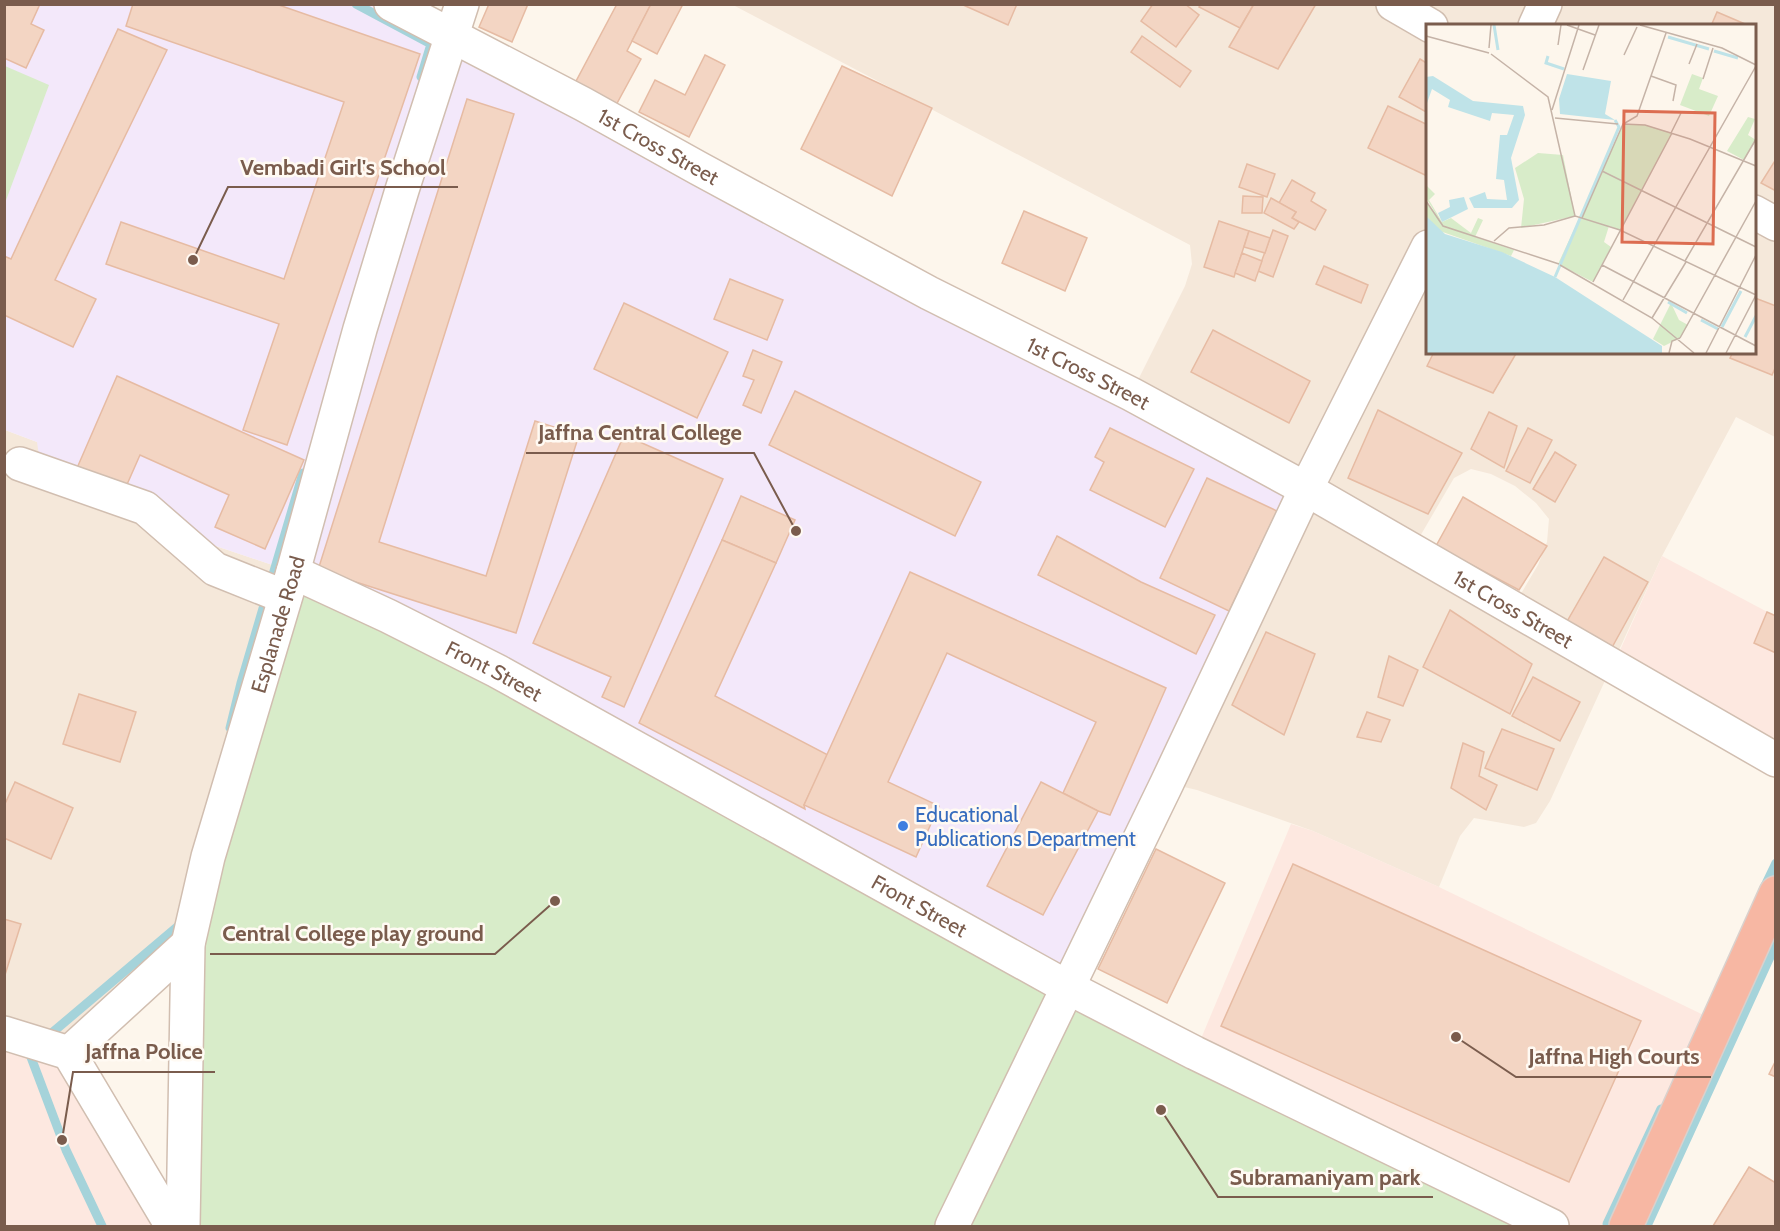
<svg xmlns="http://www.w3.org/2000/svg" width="1780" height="1231" font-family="Cabin,sans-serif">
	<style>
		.residential { fill: #f5e8da; fill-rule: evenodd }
		.commercial { fill: #fde8e0 }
		.education { fill: #f3e8fa }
		.green { fill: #d8ecc9 }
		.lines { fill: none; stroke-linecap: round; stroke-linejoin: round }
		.stream { stroke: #a5d3da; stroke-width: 9 }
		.building { fill: #f3d5c3; stroke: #e6bba3; stroke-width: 1.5 }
		.minor-casing { stroke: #d1beb0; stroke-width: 36 }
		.highway-casing { stroke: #dad1cd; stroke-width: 36 }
		.minor { stroke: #fff; stroke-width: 33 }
		.highway { stroke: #f7b7a3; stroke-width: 33 }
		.shop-dot { fill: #3f7fe0; stroke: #fffaf3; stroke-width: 2 }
		.labels { text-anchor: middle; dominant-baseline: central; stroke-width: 5; stroke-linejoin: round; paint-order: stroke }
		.street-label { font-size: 21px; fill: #7a5c4d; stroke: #fffaf3 }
		.shop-label { font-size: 21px; fill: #366cbe; stroke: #fffaf3; text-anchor: start }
		.inset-river { fill: none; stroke: #bfe3e8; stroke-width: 3 }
		.inset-road { fill: none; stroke: #c5b3a7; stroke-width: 1.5 }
		.view { fill: #dc6d51; fill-opacity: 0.15; stroke: #dc6d51; stroke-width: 3 }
		.inset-edge { fill: none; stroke: #7a5c4d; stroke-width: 3 }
		.leader { fill: none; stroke: #7a5c4d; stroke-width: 2 }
		.callout-dot { fill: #7a5c4d; stroke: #fffaf3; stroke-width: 2 }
		.callout-label { font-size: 22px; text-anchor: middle; font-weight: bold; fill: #7a5c4d; stroke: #fffaf3; stroke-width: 5; stroke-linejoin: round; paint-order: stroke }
	</style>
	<rect width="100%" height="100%" fill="#fdf6ec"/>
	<!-- residential -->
	<g class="residential">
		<path d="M733 5H1775V437L1736 417 1662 556 1550 801 1536 823 1524 827 1474 818 1460 836 1439 887 1313 831 1197 790 1167 783 1131 394 1185 286 1192 264 1190 245ZM1428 26H1754V352H1428L1427 295 1408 286 1427 247ZM1471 469 1491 474 1515 486 1536 503 1549 519 1547 542 1538 565 1513 607 1412 550 1454 478Z"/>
		<polygon points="5,430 37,442 192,538 293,572 188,944 69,1053 5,1033"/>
	</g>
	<!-- commercial -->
	<g class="commercial">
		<polygon points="1662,556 1775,616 1775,760 1613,666"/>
		<polygon points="1291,824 1313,831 1439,887 1718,1022 1626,1226 1552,1226 1195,1053"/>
		<polygon points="4,1033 69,1053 172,1226 5,1226"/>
	</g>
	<!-- education -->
	<polygon class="education" points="391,4 1306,489 1067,987 293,572 192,538 40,463 37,442 5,430 5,5"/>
	<!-- green -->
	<g class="green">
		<polygon points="5,66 49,85 5,203"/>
		<polygon points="293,572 1552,1226 183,1226 188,944"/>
	</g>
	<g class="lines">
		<!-- stream -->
		<g class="stream">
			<polyline points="356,4 431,44 421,77"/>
			<polyline points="230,728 241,683 303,473"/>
			<polyline points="1763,890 1776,863"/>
			<polyline points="47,1037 183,922"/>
			<polyline points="26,1051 29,1052 66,1150 102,1226"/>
			<polyline points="1607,1224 1661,1109"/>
			<polyline points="1647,1226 1776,944"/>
		</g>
	</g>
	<!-- building -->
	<g class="building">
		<polygon points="4,4 40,4 31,24 44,30 26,68 4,58"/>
		<polygon points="133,4 276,4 420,54 287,445 243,430 279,324 106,264 121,222 284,279 344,102 126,26"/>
		<polygon points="489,4 528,4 512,42 479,27"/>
		<polygon points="617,4 651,4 627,51 641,59 615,107 574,85"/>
		<polygon points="651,4 683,4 657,54 632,41"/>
		<polygon points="961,4 1017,4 1008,25"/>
		<polygon points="1153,4 1185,4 1199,15 1176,47 1141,21"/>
		<polygon points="1201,4 1254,4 1240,28 1199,7"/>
		<polygon points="1254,4 1316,4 1278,69 1229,47"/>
		<polygon points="1717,12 1745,24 1744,26 1711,26"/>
		<polygon points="118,29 167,50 55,280 96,299 73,347 4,315 4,256 11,259"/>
		<polygon points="1142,36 1191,71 1180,87 1131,52"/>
		<polygon points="705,55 725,65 689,137 639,112 655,80 685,95"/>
		<polygon points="1420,59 1428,64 1428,113 1399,97"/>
		<polygon points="842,66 932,108 892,196 801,149"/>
		<polygon points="467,99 514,114 379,542 486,576 535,421 579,435 516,633 318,570"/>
		<polygon points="1388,106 1428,125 1428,170 1425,175 1368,148"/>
		<polygon points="1776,159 1776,191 1761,183"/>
		<polygon points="1247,164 1275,174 1267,197 1239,187"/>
		<polygon points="1292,180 1315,193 1311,201 1326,210 1315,230 1292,218 1296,212 1279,203"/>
		<polygon points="1243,196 1263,197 1262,213 1242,213"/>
		<polygon points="1271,198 1296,212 1292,218 1299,222 1294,229 1264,213"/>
		<polygon points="1024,211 1087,238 1065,291 1002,263"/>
		<polygon points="1219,221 1249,231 1234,277 1204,267"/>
		<polygon points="1273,230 1288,236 1273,277 1258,271"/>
		<polygon points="1249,231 1270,238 1265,253 1244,247"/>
		<polygon points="1242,253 1262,261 1255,281 1235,273"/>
		<polygon points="1324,266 1368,285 1361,303 1316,284"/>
		<polygon points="730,279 783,300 767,340 714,319"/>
		<polygon points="1755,298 1776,306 1776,366 1772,375 1730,358 1733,352 1754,352"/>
		<polygon points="624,303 728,352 697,418 594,369"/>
		<polygon points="1213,330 1310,381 1289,423 1191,372"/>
		<polygon points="753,350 782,362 761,413 743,405 754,380 743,376"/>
		<polygon points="1434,352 1517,352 1493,393 1427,366"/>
		<polygon points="117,376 304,460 265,549 215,527 229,495 140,455 125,489 77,468"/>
		<polygon points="795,391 981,482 955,536 769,445"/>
		<polygon points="1378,410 1462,453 1428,514 1348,478"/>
		<polygon points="1489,412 1517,426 1504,468 1471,449"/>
		<polygon points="1110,428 1194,469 1165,527 1090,490 1104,462 1095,457"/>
		<polygon points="1528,428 1552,440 1530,483 1506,471"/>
		<polygon points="624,435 723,479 624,707 602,697 611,677 533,643"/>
		<polygon points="1555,452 1576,465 1555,502 1533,489"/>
		<polygon points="1207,478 1277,511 1229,611 1160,578"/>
		<polygon points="741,496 795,520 776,563 722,540"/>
		<polygon points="1463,497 1547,546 1519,590 1436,546"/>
		<polygon points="1057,536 1141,582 1215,615 1196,654 1038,575"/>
		<polygon points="722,540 776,563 715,696 828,755 804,805 805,809 639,723"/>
		<polygon points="1604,557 1648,582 1610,651 1565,625"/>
		<polygon points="910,572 1166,688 1110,815 1098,811 1063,793 1096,722 947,653 888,782 939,806 916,857 804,805"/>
		<polygon points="1450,610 1532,664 1510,714 1423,667"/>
		<polygon points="1767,612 1776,616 1776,653 1754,643"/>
		<polygon points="1266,632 1315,654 1284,735 1232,705"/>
		<polygon points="1389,656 1418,670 1403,706 1378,697"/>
		<polygon points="1533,677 1580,702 1560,741 1512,716"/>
		<polygon points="79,694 136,712 120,762 63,744"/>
		<polygon points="1367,712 1390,720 1381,742 1357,737"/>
		<polygon points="1502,729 1554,749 1537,790 1485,768"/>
		<polygon points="1463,743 1484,752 1479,776 1497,785 1486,810 1451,788"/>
		<polygon points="15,782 73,808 51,859 4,838 4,806"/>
		<polygon points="1041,782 1098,811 1043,915 987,886"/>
		<polygon points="1156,849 1225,883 1167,1003 1098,969"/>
		<polygon points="1293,864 1641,1021 1569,1182 1221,1026"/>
		<polygon points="4,919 21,924 4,978"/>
		<polygon points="1776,1060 1776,1077 1769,1074"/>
		<polygon points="1749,1167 1776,1183 1776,1226 1713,1226"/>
	</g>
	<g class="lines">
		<!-- minor casing -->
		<g class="minor-casing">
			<g id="minor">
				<path id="s1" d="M391 4 583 104 698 168 929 293 1131 394 1306 489 1776 760"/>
				<polyline points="1393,4 1431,26"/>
				<polyline points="1535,26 1545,4"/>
				<polyline points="1754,212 1776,224"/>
				<polyline points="20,464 145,508 215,569 285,597"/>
				<path id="s2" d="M293 572 388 616 497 671 1067 987 1195 1053 1552 1226"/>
				<polyline points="4,1033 69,1053 172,1226"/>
				<polyline points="69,1053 188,944"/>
				<path id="s3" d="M183 1226 188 944 208 857 293 572 360 329 402 190 462 4"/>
				<polyline points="952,1226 1167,783 1306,489 1428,247"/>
			</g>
		</g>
		<!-- highway casing -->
		<g class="highway-casing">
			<polyline id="highway" points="1626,1226 1776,893"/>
		</g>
		<!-- minor -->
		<use href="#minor" class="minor"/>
		<!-- highway -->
		<use href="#highway" class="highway"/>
	</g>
	<!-- markers -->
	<circle class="shop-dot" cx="903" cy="826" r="6"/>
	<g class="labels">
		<!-- street labels -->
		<g class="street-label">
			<text stroke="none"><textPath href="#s1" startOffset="303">1st Cross Street</textPath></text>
			<text stroke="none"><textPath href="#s1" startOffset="789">1st Cross Street</textPath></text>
			<text stroke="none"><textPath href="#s1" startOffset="1275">1st Cross Street</textPath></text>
			<text stroke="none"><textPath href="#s3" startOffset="614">Esplanade Road</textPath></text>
			<text stroke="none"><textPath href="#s2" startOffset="224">Front Street</textPath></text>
			<text stroke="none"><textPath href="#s2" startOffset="710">Front Street</textPath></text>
		</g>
		<!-- shop labels -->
		<g class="shop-label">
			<text x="915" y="814">Educational<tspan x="915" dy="24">Publications Department</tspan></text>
		</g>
	</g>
	<!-- overview -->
	<g transform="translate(1426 24)">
		<rect width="330" height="330" fill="#fdf6ec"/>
		<path d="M266 50 277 54 273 65 292 72 283 92 254 81ZM322 93 329 95 322 111 330 116 318 136 301 127ZM197 100 219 101 246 109 194 206 183 202 178 218 185 223 167 258 132 240ZM112 129 137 131 149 192 95 204 98 175 89 144ZM0 161 9 170 3 176 16 198 25 194 45 209 52 194 57 196 49 213 88 226 85 232 11 206 0 192V177L10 190 0 174ZM245 279 253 296 262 301 254 314 238 322 227 315Z" fill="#d8ecc9"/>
		<path d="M141 50 185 57 179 90 189 96 134 90 133 75ZM7 52 47 77 97 82 99 91 85 134 93 176 86 184H48L43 174 59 168 61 175 81 176 78 156 70 155 74 111H81L88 91 66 89 64 97 22 83 24 76 6 65 0 82V53ZM38 173 42 185 16 198 12 189 24 183 23 176ZM0 192 19 210 76 228 129 253 236 322V329H0Z" fill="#bfe3e8"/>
		<path class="inset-river" d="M68 1 72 26M242 13 283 25M288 27 312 34M122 32 120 39 138 45M129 253 193 103 189 96M242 278 261 289M275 296 292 305M296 303 315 267M319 313 330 292"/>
		<path class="inset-road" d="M141 1 169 11M214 1 296 24 330 41M0 12 63 29M132 21 135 1M63 24 65 1M65 30 122 73 149 192 194 206 330 271M198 31 211 3M263 40 271 20M157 46 173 1M225 52 250 61 247 77M277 55 287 24M126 86 153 1M129 94 192 100M199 99 211 92 240 9M245 109 255 89M176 147 330 223M0 177 17 202 133 240M156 194 197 100 219 101 264 115 330 142M68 217 83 204 118 201 149 192M259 237 330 115M134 241 226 294 268 329M176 241 330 322M167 258 246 109M197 276 330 42M226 294 260 238M254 314 330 177M243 329 246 317 254 314M280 329 330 231M300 329 330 271"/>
		<path class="view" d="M198 87 289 89 287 220 196 218Z"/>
		<rect width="330" height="330" class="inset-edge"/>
	</g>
	<!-- callouts -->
	<path class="leader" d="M193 260L228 187H458M796 531L754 453H526M555 901L495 954H210M62 1140L73 1072H215M1456 1037L1516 1077H1711M1161 1110L1218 1197H1433"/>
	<g class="callout-dot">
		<circle cx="193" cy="260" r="6"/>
		<circle cx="796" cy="531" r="6"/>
		<circle cx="555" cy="901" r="6"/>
		<circle cx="62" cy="1140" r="6"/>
		<circle cx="1456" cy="1037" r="6"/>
		<circle cx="1161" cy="1110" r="6"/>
	</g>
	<g class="callout-label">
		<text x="343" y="175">Vembadi Girl's School</text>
		<text x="640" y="440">Jaffna Central College</text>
		<text x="353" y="941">Central College play ground</text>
		<text x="144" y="1059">Jaffna Police</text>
		<text x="1614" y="1064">Jaffna High Courts</text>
		<text x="1325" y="1185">Subramaniyam park</text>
	</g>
	<!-- border -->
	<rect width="1780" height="1231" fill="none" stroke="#7a5c4d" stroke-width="12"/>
</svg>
